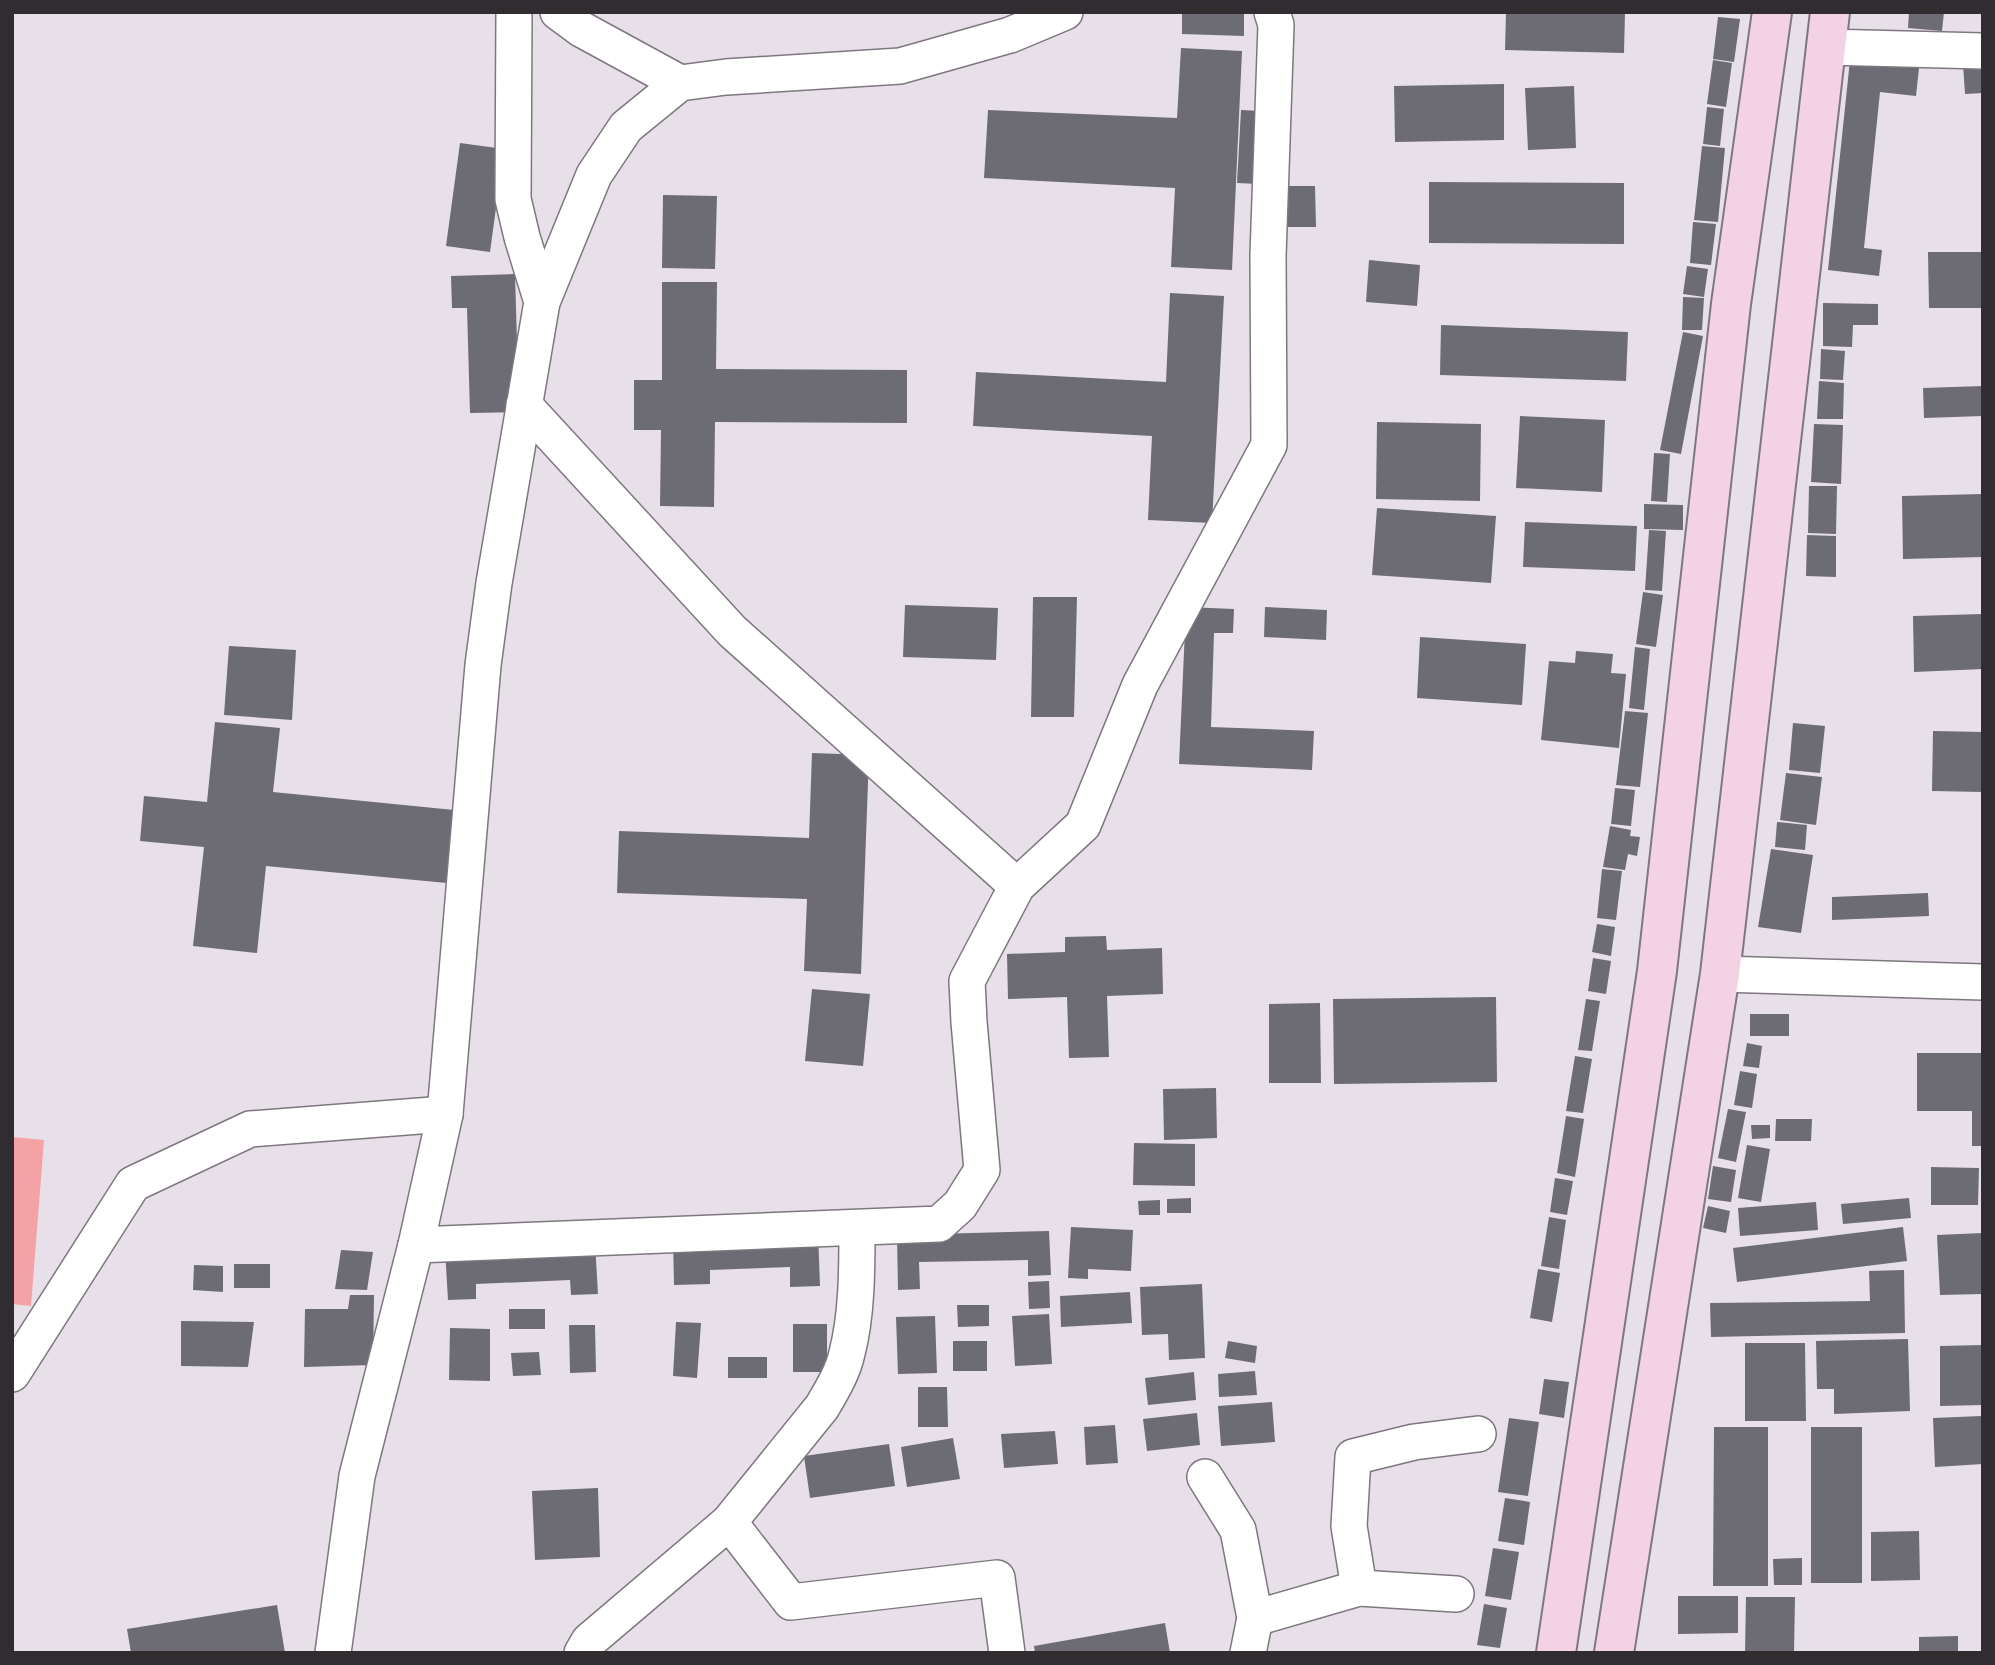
<svg xmlns="http://www.w3.org/2000/svg" width="1995" height="1665" font-family="Jost,sans-serif">
	<style>
		.green { fill: #f4a2a6 }
		.building { fill: #6d6b74 }
		.lines { fill: none; stroke-linecap: round; stroke-linejoin: round }
		.street-casing { stroke: #7e777f; stroke-width: 38 }
		.secondary-casing { stroke: #7e777f; stroke-width: 42 }
		.street { stroke: #fff; stroke-width: 35 }
		.secondary { stroke: #f3d3e3; stroke-width: 38 }
	</style>
	<rect width="100%" height="100%" fill="#e8e0e9"/>
	<!-- green -->
	<polygon class="green" points="12,1137 44,1140 31,1306 12,1304"/>
	<!-- building -->
	<g class="building">
		<polygon points="1182,12 1244,12 1244,36 1182,34"/>
		<polygon points="1506,12 1625,12 1624,53 1505,50"/>
		<polygon points="1909,12 1944,12 1942,31 1908,28"/>
		<polygon points="1718,17 1740,19 1734,62 1713,59"/>
		<polygon points="1181,48 1242,51 1232,270 1171,267 1175,188 984,178 988,110 1177,118"/>
		<polygon points="1713,60 1732,63 1726,107 1707,104"/>
		<polygon points="1850,60 1919,68 1916,96 1880,92 1864,248 1882,250 1879,276 1828,270"/>
		<polygon points="1983,63 1983,93 1965,94 1963,64"/>
		<polygon points="1504,84 1504,140 1395,142 1394,86"/>
		<polygon points="1574,86 1576,148 1528,150 1525,88"/>
		<polygon points="1707,107 1724,109 1720,146 1703,144"/>
		<polygon points="1241,110 1262,111 1258,184 1237,183"/>
		<polygon points="460,143 504,149 490,252 446,246"/>
		<polygon points="1702,146 1725,148 1718,222 1694,220"/>
		<polygon points="1429,182 1624,183 1624,244 1429,243"/>
		<polygon points="1282,186 1315,186 1316,227 1282,227"/>
		<polygon points="663,195 717,196 715,269 662,268"/>
		<polygon points="1693,222 1716,224 1711,265 1690,263"/>
		<polygon points="1928,252 1983,252 1983,308 1929,308"/>
		<polygon points="1369,260 1420,265 1417,306 1366,302"/>
		<polygon points="1687,266 1708,269 1704,297 1683,294"/>
		<polygon points="515,274 519,412 470,413 467,308 452,308 451,276"/>
		<polygon points="662,282 717,282 716,369 907,370 907,423 715,422 714,507 660,506 661,430 634,430 634,380 662,380"/>
		<polygon points="1170,293 1224,296 1212,523 1148,520 1152,436 973,426 976,372 1166,382"/>
		<polygon points="1683,297 1704,298 1702,330 1682,330"/>
		<polygon points="1823,303 1878,304 1878,325 1853,325 1852,347 1823,346"/>
		<polygon points="1441,325 1628,332 1626,381 1440,375"/>
		<polygon points="1683,332 1703,336 1681,454 1660,450"/>
		<polygon points="1821,349 1845,351 1843,380 1820,379"/>
		<polygon points="1819,381 1844,383 1843,419 1817,419"/>
		<polygon points="1983,386 1983,416 1924,418 1923,388"/>
		<polygon points="1520,416 1605,420 1602,492 1516,488"/>
		<polygon points="1377,422 1481,424 1480,501 1376,499"/>
		<polygon points="1814,424 1843,425 1841,484 1811,482"/>
		<polygon points="1654,453 1670,454 1667,502 1651,501"/>
		<polygon points="1809,486 1837,486 1836,534 1808,533"/>
		<polygon points="1983,494 1983,557 1903,559 1902,496"/>
		<polygon points="1644,504 1683,505 1683,530 1644,529"/>
		<polygon points="1377,508 1496,516 1491,583 1372,575"/>
		<polygon points="1525,522 1637,526 1635,571 1523,567"/>
		<polygon points="1649,530 1666,531 1662,591 1645,590"/>
		<polygon points="1807,535 1836,536 1836,577 1806,576"/>
		<polygon points="1643,592 1663,595 1656,647 1636,644"/>
		<polygon points="1033,597 1077,597 1074,717 1031,717"/>
		<polygon points="905,605 998,608 996,660 903,657"/>
		<polygon points="1186,607 1234,609 1233,633 1214,633 1211,727 1314,731 1312,770 1179,764"/>
		<polygon points="1265,607 1327,610 1326,640 1264,637"/>
		<polygon points="1983,614 1983,669 1914,672 1913,616"/>
		<polygon points="1420,637 1526,644 1522,705 1417,698"/>
		<polygon points="229,646 296,650 292,720 224,715"/>
		<polygon points="1635,647 1650,649 1644,710 1629,708"/>
		<polygon points="1576,651 1613,654 1611,673 1626,674 1619,748 1541,740 1549,661 1575,663"/>
		<polygon points="1625,711 1648,713 1640,787 1616,785"/>
		<polygon points="215,722 280,728 273,792 454,810 447,883 266,866 257,953 193,946 204,847 140,841 144,796 207,802"/>
		<polygon points="1793,723 1825,726 1820,773 1789,770"/>
		<polygon points="1933,731 1983,732 1983,792 1932,791"/>
		<polygon points="812,753 869,755 861,974 804,971 807,899 617,893 619,831 809,838"/>
		<polygon points="1786,773 1822,777 1816,825 1780,820"/>
		<polygon points="1615,788 1635,790 1631,826 1611,824"/>
		<polygon points="1777,822 1807,825 1805,850 1775,847"/>
		<polygon points="1610,826 1631,830 1630,836 1640,837 1637,856 1628,854 1625,870 1603,867"/>
		<polygon points="1771,849 1813,855 1801,933 1758,927"/>
		<polygon points="1602,869 1622,871 1616,920 1597,918"/>
		<polygon points="1928,893 1929,916 1832,920 1832,897"/>
		<polygon points="1597,924 1615,927 1611,956 1592,952"/>
		<polygon points="1106,936 1107,950 1162,948 1163,994 1107,996 1109,1057 1069,1058 1067,997 1008,999 1007,954 1065,952 1065,937"/>
		<polygon points="1593,958 1611,961 1606,994 1588,991"/>
		<polygon points="812,989 870,994 863,1066 805,1061"/>
		<polygon points="1496,997 1497,1082 1334,1084 1333,999"/>
		<polygon points="1586,999 1600,1001 1592,1051 1578,1050"/>
		<polygon points="1320,1003 1321,1083 1269,1083 1269,1004"/>
		<rect x="1750" y="1014" width="39" height="22"/>
		<polygon points="1747,1043 1762,1046 1759,1068 1743,1066"/>
		<polygon points="1917,1053 1983,1053 1983,1146 1972,1146 1972,1111 1917,1111"/>
		<polygon points="1575,1056 1592,1059 1583,1113 1566,1111"/>
		<polygon points="1740,1071 1757,1074 1752,1108 1734,1105"/>
		<polygon points="1216,1088 1217,1138 1164,1140 1163,1089"/>
		<polygon points="1728,1109 1746,1112 1736,1162 1718,1158"/>
		<polygon points="1566,1116 1584,1119 1575,1177 1557,1173"/>
		<polygon points="1776,1119 1812,1119 1811,1141 1775,1141"/>
		<polygon points="1751,1125 1770,1125 1770,1138 1752,1139"/>
		<polygon points="1134,1143 1195,1144 1195,1186 1133,1185"/>
		<polygon points="1747,1145 1770,1149 1761,1202 1738,1198"/>
		<polygon points="1713,1166 1736,1170 1731,1202 1708,1199"/>
		<polygon points="1931,1167 1979,1168 1978,1205 1931,1205"/>
		<polygon points="1555,1178 1573,1181 1567,1215 1550,1212"/>
		<polygon points="1191,1198 1191,1213 1167,1213 1167,1199"/>
		<polygon points="1909,1198 1911,1218 1843,1224 1841,1204"/>
		<polygon points="1160,1200 1160,1215 1139,1215 1138,1201"/>
		<polygon points="1816,1202 1818,1230 1740,1236 1738,1208"/>
		<polygon points="1708,1206 1730,1211 1726,1233 1703,1228"/>
		<polygon points="1549,1217 1566,1220 1559,1269 1541,1266"/>
		<polygon points="1071,1227 1133,1230 1131,1271 1088,1269 1088,1279 1068,1278"/>
		<polygon points="1903,1227 1907,1261 1737,1282 1733,1248"/>
		<polygon points="1049,1231 1051,1275 1028,1276 1028,1260 919,1262 920,1289 898,1290 897,1235"/>
		<polygon points="818,1232 820,1286 790,1287 790,1267 710,1270 710,1284 674,1285 673,1238"/>
		<polygon points="1983,1233 1983,1294 1940,1295 1937,1235"/>
		<polygon points="595,1242 598,1294 571,1295 570,1280 476,1284 476,1299 448,1300 445,1249"/>
		<polygon points="341,1250 373,1252 367,1290 335,1289"/>
		<rect x="234" y="1264" width="36" height="24"/>
		<polygon points="194,1265 223,1266 223,1292 193,1290"/>
		<polygon points="1538,1269 1560,1273 1552,1322 1530,1318"/>
		<polygon points="1904,1270 1905,1333 1711,1337 1710,1303 1870,1301 1869,1271"/>
		<polygon points="1049,1281 1050,1308 1029,1309 1028,1282"/>
		<polygon points="1202,1284 1205,1358 1169,1360 1168,1334 1142,1335 1140,1287"/>
		<polygon points="1130,1292 1132,1323 1061,1327 1060,1296"/>
		<polygon points="350,1295 374,1295 373,1365 304,1367 305,1309 348,1309"/>
		<polygon points="957,1305 989,1305 989,1326 958,1327"/>
		<rect x="509" y="1309" width="36" height="20"/>
		<polygon points="1049,1314 1052,1364 1015,1366 1012,1316"/>
		<polygon points="935,1316 937,1373 898,1374 896,1317"/>
		<polygon points="181,1321 254,1322 248,1367 181,1366"/>
		<polygon points="676,1322 701,1323 697,1378 673,1376"/>
		<rect x="793" y="1324" width="34" height="48"/>
		<polygon points="569,1325 595,1325 596,1372 570,1373"/>
		<polygon points="450,1328 490,1329 490,1381 449,1380"/>
		<polygon points="1908,1339 1910,1411 1834,1414 1834,1389 1817,1389 1816,1341"/>
		<rect x="953" y="1341" width="34" height="30"/>
		<polygon points="1228,1341 1257,1346 1255,1363 1225,1358"/>
		<polygon points="1745,1343 1805,1343 1806,1421 1745,1421"/>
		<polygon points="1983,1345 1983,1405 1940,1406 1940,1346"/>
		<polygon points="539,1352 541,1375 513,1376 511,1353"/>
		<rect x="728" y="1357" width="39" height="21"/>
		<polygon points="1255,1371 1257,1395 1219,1397 1218,1374"/>
		<polygon points="1194,1372 1196,1400 1148,1405 1145,1378"/>
		<polygon points="1544,1379 1569,1382 1564,1418 1539,1414"/>
		<polygon points="918,1387 947,1387 948,1427 918,1427"/>
		<polygon points="1272,1402 1275,1442 1221,1446 1218,1406"/>
		<polygon points="1197,1413 1200,1445 1147,1451 1143,1419"/>
		<polygon points="1981,1416 1983,1464 1935,1467 1933,1418"/>
		<polygon points="1509,1418 1539,1422 1528,1496 1498,1492"/>
		<polygon points="1115,1425 1118,1463 1086,1465 1084,1427"/>
		<polygon points="1714,1427 1768,1427 1768,1586 1713,1586"/>
		<rect x="1811" y="1427" width="51" height="156"/>
		<polygon points="1055,1431 1058,1464 1004,1468 1001,1434"/>
		<polygon points="953,1438 960,1479 907,1487 901,1447"/>
		<polygon points="889,1444 895,1486 810,1498 804,1456"/>
		<polygon points="598,1488 600,1557 535,1560 532,1491"/>
		<polygon points="1505,1498 1530,1502 1524,1545 1498,1541"/>
		<polygon points="1919,1531 1920,1580 1871,1581 1871,1532"/>
		<polygon points="1493,1548 1519,1552 1511,1600 1485,1596"/>
		<polygon points="1802,1558 1802,1585 1774,1585 1773,1559"/>
		<polygon points="1678,1596 1738,1596 1738,1633 1678,1634"/>
		<polygon points="1746,1597 1795,1597 1794,1653 1745,1653"/>
		<polygon points="1484,1604 1507,1608 1500,1648 1477,1645"/>
		<polygon points="277,1605 285,1653 131,1653 127,1629"/>
		<polygon points="1165,1623 1170,1653 1035,1653 1034,1646"/>
		<polygon points="1958,1636 1958,1653 1919,1653 1919,1637"/>
	</g>
	<g class="lines">
		<!-- street casing -->
		<g class="street-casing">
			<g id="street">
				<polyline points="558,12 581,29 680,83"/>
				<polyline points="1825,47 1983,51"/>
				<polyline points="542,302 594,175 626,127 680,83 726,77 900,66 1010,35 1065,12"/>
				<polyline points="524,405 732,631 1017,886"/>
				<polyline points="1720,974 1983,982"/>
				<polyline points="416,1245 939,1224 960,1205 982,1170 969,1022 967,981 1017,886 1083,825 1140,685 1269,445 1268,256 1276,25 1272,12"/>
				<polyline points="12,1374 133,1184 250,1129 445,1114"/>
				<polyline points="1205,1477 1238,1530 1255,1618 1248,1653"/>
				<polyline points="729,1522 791,1602 997,1578 1007,1653"/>
				<polyline points="1359,1588 1349,1526 1353,1457 1414,1442 1478,1434"/>
				<polyline points="1255,1618 1359,1588 1456,1594"/>
				<polyline points="333,1653 357,1476 416,1245 445,1114 483,665 494,583 542,302 522,237 513,199 514,12"/>
				<path d="M582 1653 589 1641 729 1522 822 1407C832 1390 843 1372 847 1353 857 1315 857 1268 857 1229"/>
			</g>
		</g>
		<!-- secondary casing -->
		<g class="secondary-casing">
			<g id="secondary">
				<polyline points="1556,1653 1657,971 1731,304 1772,12"/>
				<polyline points="1614,1653 1720,974 1830,12"/>
			</g>
		</g>
		<!-- street -->
		<use href="#street" class="street"/>
		<!-- secondary -->
		<use href="#secondary" class="secondary"/>
	</g>
	<!-- border -->
	<rect width="1995" height="1665" fill="none" stroke="#302c30" stroke-width="28"/>
</svg>
